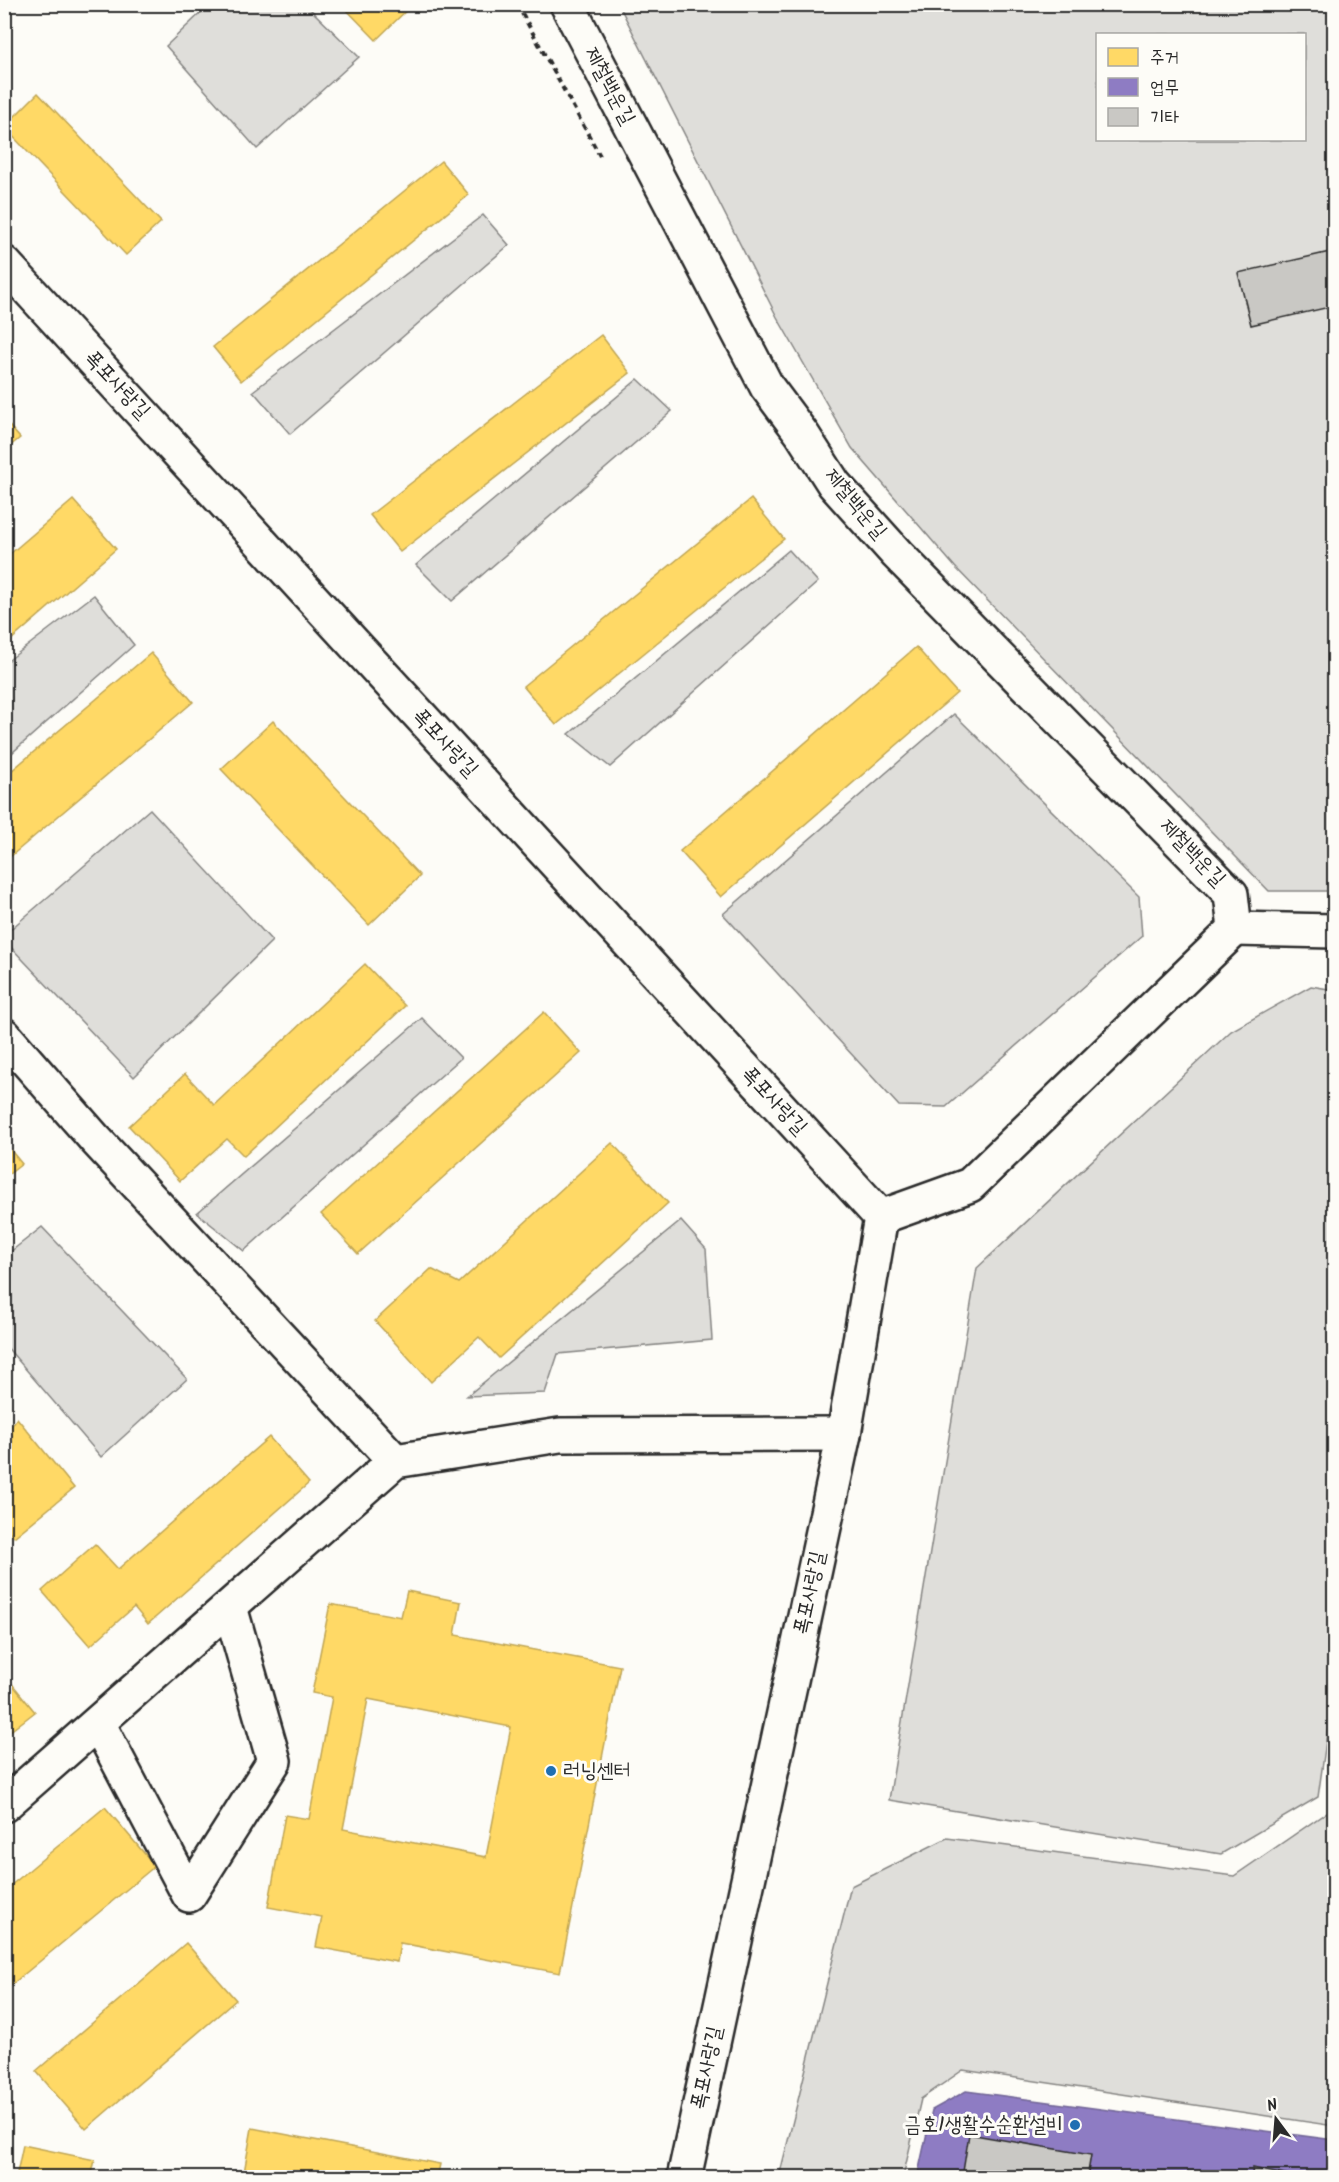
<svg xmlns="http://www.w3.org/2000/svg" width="1339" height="2182" font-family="Kalam,'Poor Story',sans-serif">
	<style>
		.green { fill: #dfdeda; stroke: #858482; stroke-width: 1.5; fill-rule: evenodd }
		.homes { fill: #ffd966; stroke: #bfa554; stroke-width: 1.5; fill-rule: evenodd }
		.offices { fill: #8e7cc3; stroke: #706495; stroke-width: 1.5 }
		.building { fill: #c9c8c4; stroke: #2b2b2b; stroke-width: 1.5 }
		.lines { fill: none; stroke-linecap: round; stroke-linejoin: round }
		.street-casing { stroke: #2b2b2b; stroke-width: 38 }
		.secondary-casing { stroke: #2b2b2b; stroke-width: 38 }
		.path { stroke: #2b2b2b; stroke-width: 4; stroke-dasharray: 6 4.5; stroke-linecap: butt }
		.street { stroke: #fdfcf7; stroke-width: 33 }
		.secondary { stroke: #fdfcf7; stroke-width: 33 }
		.poi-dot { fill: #1f6fb2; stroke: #fdfcf7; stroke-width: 2 }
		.labels { text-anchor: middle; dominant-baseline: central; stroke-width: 6; stroke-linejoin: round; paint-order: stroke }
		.street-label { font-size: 21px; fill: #2b2b2b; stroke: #fdfcf7 }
		.poi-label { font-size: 21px; fill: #2b2b2b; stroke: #fdfcf7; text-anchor: start }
	</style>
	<rect width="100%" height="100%" fill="#fdfcf7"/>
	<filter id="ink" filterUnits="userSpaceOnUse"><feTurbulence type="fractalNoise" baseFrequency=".0167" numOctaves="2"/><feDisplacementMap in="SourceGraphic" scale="12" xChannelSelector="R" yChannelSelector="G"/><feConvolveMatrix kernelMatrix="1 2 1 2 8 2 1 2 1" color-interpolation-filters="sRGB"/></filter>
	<g filter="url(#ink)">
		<!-- green -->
		<g class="green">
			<polygon points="209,5 306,5 359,57 257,149 166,46"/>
			<path d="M619 5H1334V891H1269L955 567 852 448 777 317ZM1098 34H1304V140H1098Z"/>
			<polygon points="483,215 509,245 290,434 253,391"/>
			<polygon points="638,379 672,411 452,601 416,565"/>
			<polygon points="789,550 818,582 610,767 569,734"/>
			<polygon points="94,595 134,645 5,759 5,663"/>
			<polygon points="954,714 1139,897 1142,936 946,1107 899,1106 723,914"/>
			<polygon points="150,809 272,941 134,1077 5,941 5,934"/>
			<polygon points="1311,986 1334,990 1334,1685 1318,1797 1221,1854 889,1800 977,1268 1231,1031"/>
			<polygon points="422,1018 461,1058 244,1251 197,1213"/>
			<polygon points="681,1221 706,1249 712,1340 558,1354 545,1393 467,1396"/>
			<polygon points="42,1227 187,1379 101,1457 5,1345 5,1256"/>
			<polygon points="1334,1784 1334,2126 963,2070 921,2099 903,2177 779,2177 851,1886 947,1838 1234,1876 1330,1810"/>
		</g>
		<!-- homes -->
		<g class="homes">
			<polygon points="341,4 412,4 412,5 376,40"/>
			<polygon points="38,93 161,222 126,255 4,127"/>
			<polygon points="441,161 469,195 241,381 213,347"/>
			<polygon points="601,335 630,373 400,552 370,515"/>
			<polygon points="4,420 20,438 4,451"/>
			<polygon points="751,499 784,539 556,725 523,686"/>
			<polygon points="73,500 116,549 4,646 4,559"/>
			<polygon points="916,647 957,693 721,897 680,851"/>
			<polygon points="151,653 193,702 4,862 4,777"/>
			<polygon points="273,721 420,876 369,925 221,769"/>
			<polygon points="365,964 405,1006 244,1156 227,1139 180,1181 129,1126 185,1074 214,1105"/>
			<polygon points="544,1012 581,1053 358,1254 321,1214"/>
			<polygon points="4,1142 22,1164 4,1178"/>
			<polygon points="612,1143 668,1203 499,1358 479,1337 431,1382 375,1321 431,1269 459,1283"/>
			<polygon points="17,1418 74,1488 14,1537 4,1525 4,1436"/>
			<polygon points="269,1437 309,1483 148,1624 134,1607 90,1646 42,1591 95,1544 118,1569"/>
			<path d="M407 1591 461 1602 455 1635 620 1666 560 1973 400 1943 397 1962 316 1947 322 1917 268 1907 285 1815 309 1819 332 1697 312 1693 330 1604 401 1617ZM368 1699 511 1727 486 1857 343 1829Z"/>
			<polygon points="4,1674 35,1712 4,1736"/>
			<polygon points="105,1807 155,1866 4,1991 4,1891"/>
			<polygon points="186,1943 236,2000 86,2129 36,2071"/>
			<polygon points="252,2128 440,2164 437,2178 243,2178"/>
			<polygon points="23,2145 95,2160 91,2178 16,2178"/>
		</g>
		<!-- offices -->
		<polygon class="offices" points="966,2091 1334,2140 1334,2178 917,2178 932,2110"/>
		<!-- building -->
		<g class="building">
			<polygon points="1334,251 1334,306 1251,325 1238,273"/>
			<polygon points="969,2134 1091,2155 1087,2178 962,2178"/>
			<polygon points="1253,2168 1299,2178 1251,2178"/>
		</g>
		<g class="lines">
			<!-- street casing -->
			<g class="street-casing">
				<g id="street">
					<polyline points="567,4 767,387 802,434 834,484 897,554 1231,894 1235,929 970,1185 881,1217"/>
					<polyline points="1235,929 1334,931"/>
					<polyline points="4,1035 95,1139 395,1461"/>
					<polyline points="98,1723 189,1895 274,1761 230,1607"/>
					<polyline points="4,1805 395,1461 560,1435 844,1434"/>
				</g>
			</g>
			<!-- secondary casing -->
			<g class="secondary-casing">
				<polyline id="secondary" points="4,263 881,1217 844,1434 684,2178"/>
			</g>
			<!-- path -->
			<polyline class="path" points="517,4 600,156"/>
			<!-- street -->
			<use href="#street" class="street"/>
			<!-- secondary -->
			<use href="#secondary" class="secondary"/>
		</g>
	</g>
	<!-- markers -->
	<g class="poi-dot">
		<circle cx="551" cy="1771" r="6"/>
		<circle cx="1075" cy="2125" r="6"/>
	</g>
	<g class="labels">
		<!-- street labels -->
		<g class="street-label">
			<text transform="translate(609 86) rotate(62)">제철백운길</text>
			<text transform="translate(117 385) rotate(47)">폭포사랑길</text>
			<text transform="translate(855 504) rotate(50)">제철백운길</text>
			<text transform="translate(445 743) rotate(47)">폭포사랑길</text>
			<text transform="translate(1192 853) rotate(46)">제철백운길</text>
			<text transform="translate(774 1101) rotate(47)">폭포사랑길</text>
			<text transform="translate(810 1593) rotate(-78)">폭포사랑길</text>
			<text transform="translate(707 2068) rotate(-78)">폭포사랑길</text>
		</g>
		<!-- poi labels -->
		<g class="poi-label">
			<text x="563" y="1771">러닝센터</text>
			<text x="1063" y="2125" text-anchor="end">금호1생활수순환설비</text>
		</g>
	</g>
	<!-- margin -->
	<rect width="1339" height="2182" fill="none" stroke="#fdfcf7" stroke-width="24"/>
	<rect x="12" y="12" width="1315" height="2158" fill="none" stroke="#2b2b2b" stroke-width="2" filter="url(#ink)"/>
	<!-- legend -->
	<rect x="1096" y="33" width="210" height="108" fill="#fdfcf7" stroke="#a9a8a5" stroke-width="1.5"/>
	<rect x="1108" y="48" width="30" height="18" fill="#ffd966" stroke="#a9a8a5" stroke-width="1.5"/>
	<text x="1150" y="63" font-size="18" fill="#2b2b2b">주거</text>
	<rect x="1108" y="78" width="30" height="18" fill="#8e7cc3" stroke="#a9a8a5" stroke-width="1.5"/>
	<text x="1150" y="93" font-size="18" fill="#2b2b2b">업무</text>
	<rect x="1108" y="108" width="30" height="18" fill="#c9c8c4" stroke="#a9a8a5" stroke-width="1.5"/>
	<text x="1150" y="123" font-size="18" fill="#2b2b2b">기타</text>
	<!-- north arrow -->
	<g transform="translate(1276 2119) rotate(344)" stroke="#fdfcf7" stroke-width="4.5" paint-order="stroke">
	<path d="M0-4.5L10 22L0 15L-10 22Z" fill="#2b2b2b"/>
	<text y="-9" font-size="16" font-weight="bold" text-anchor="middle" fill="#2b2b2b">N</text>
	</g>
</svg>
